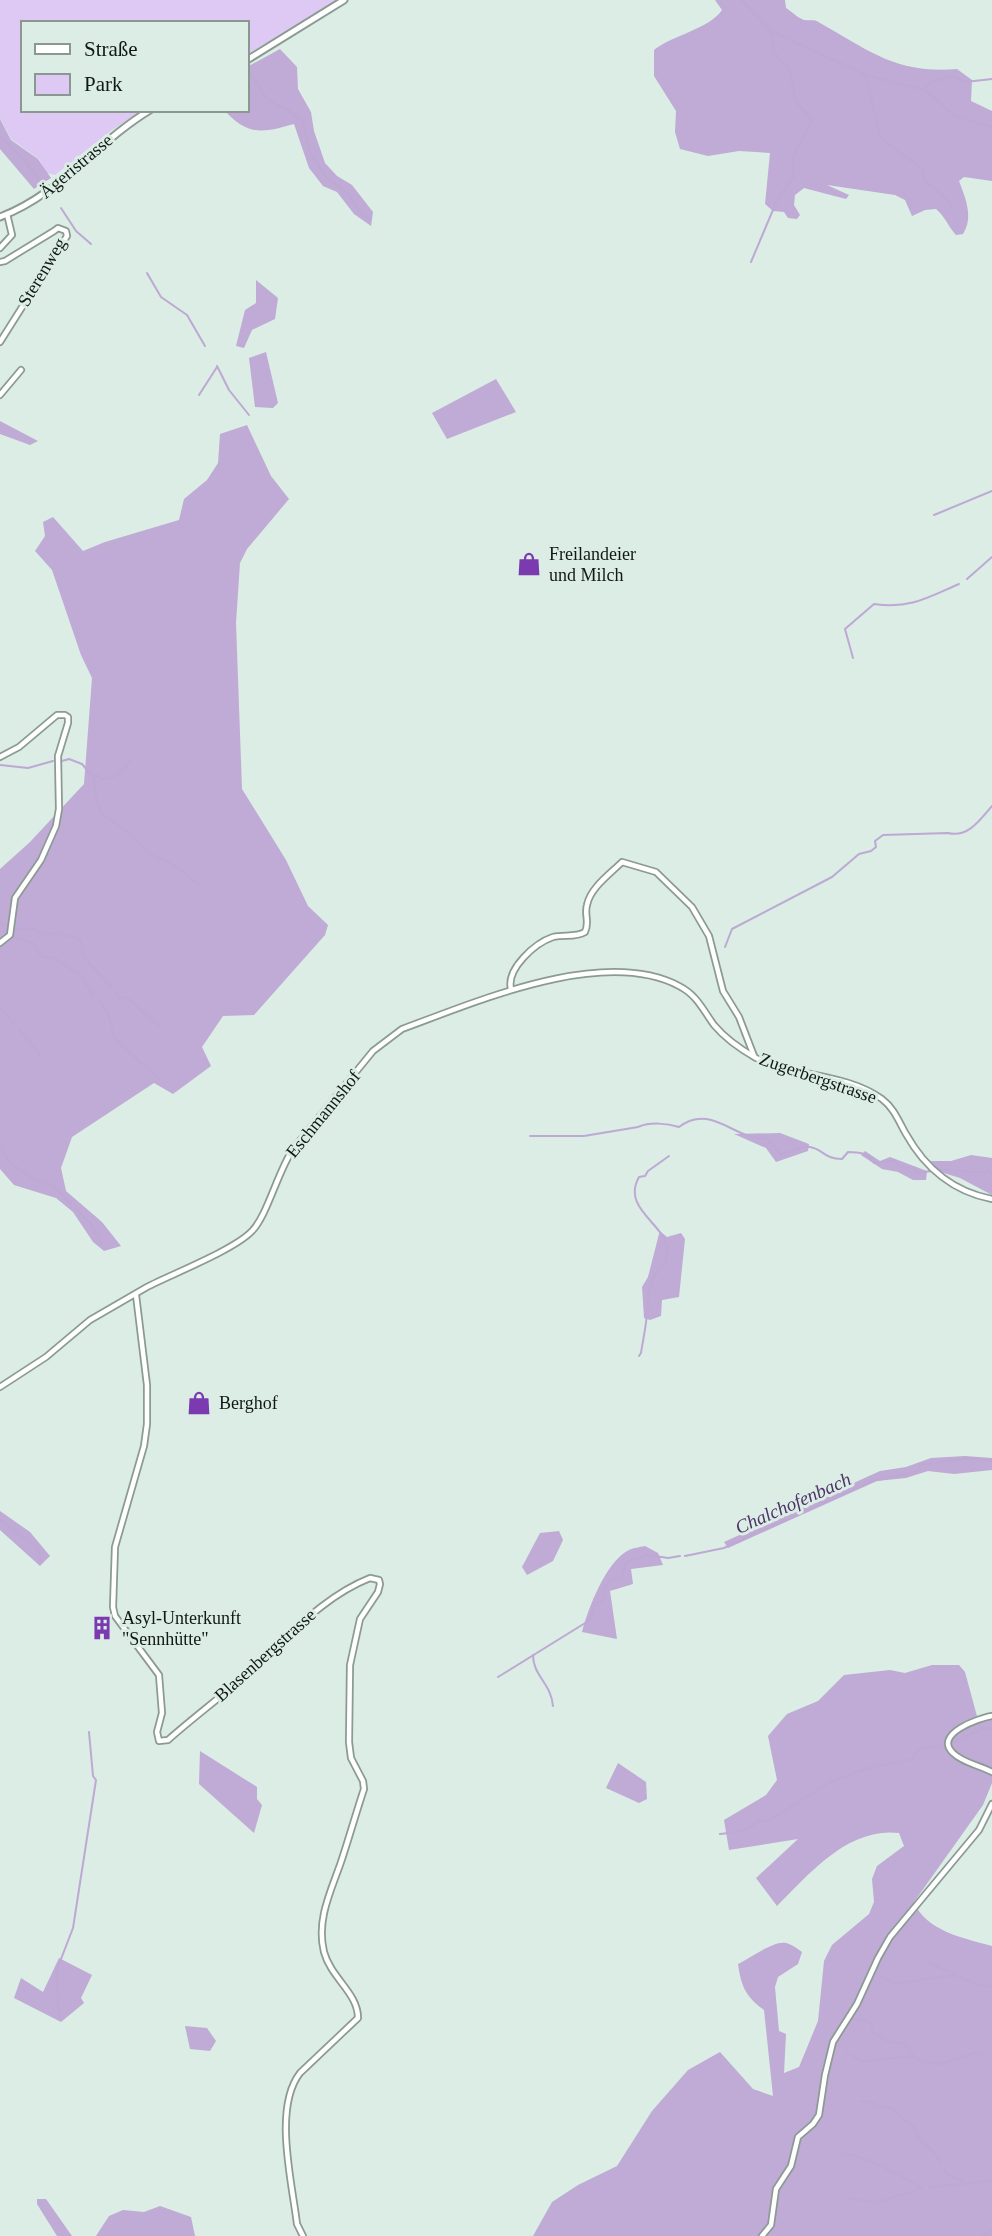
<svg xmlns="http://www.w3.org/2000/svg" width="992" height="2236" font-family="Georgia,serif">
	<style>
		.green { fill: #ddc9f3 }
		.forest { fill: #bfabd5 }
		.lines { fill: none; stroke-linecap: round; stroke-linejoin: round }
		.stream { stroke: #bda9d3; stroke-width: 2 }
		.street-casing { stroke: #8b9b93; stroke-width: 8 }
		.secondary-casing { stroke: #8b9b93; stroke-width: 9 }
		.street { stroke: #fff; stroke-width: 4.5 }
		.secondary { stroke: #fff; stroke-width: 5 }
		.labels { text-anchor: middle; dominant-baseline: central; stroke-width: 6; stroke-linejoin: round; paint-order: stroke }
		.street-label { font-size: 18px; fill: #111815; stroke: #dbede4 }
		.poi-label { font-size: 18px; fill: #111815; stroke: #dbede4; text-anchor: start }
		.water-label { font-size: 19px; font-style: italic; fill: #4e3268; stroke: #dbede4 }
	</style>
	<rect width="100%" height="100%" fill="#dbede4"/>
	<!-- green -->
	<polygon class="green" points="0,0 342,0 247,54 247,23 23,23 23,110 143,110 112,130 55,175 47,173 39,159 11,139 0,118"/>
	<!-- forest -->
	<g class="forest">
		<path d="M715 0H785L786 8C792 12 798 18 804 20 811 21 815 19 820 23 870 51 896 74 957 69L972 80 971 101 992 111V181L964 177 959 181C965 197 974 217 963 234L956 235C948 226 946 218 936 209L925 210 912 216 905 200 895 195 827 185 849 195 846 199 804 188 795 195 794 205 800 215 797 219 788 218 784 212 773 211 765 204 770 153 739 151 708 156 680 149 675 132 676 111 654 76V50C673 35 709 29 722 10Z"/>
		<path d="M280 49 297 67 298 89 311 112 314 131 325 163 337 176 352 185 373 212 371 226 354 214 337 192 323 186 309 168 294 124C262 133 248 136 224 110H247V67Z"/>
		<polygon points="0,119 11,140 38,159 51,178 34,189 0,149"/>
		<polygon points="256,280 278,298 275,319 252,330 244,348 236,346 245,310 256,303"/>
		<polygon points="266,352 278,403 273,408 255,407 249,358"/>
		<polygon points="496,379 516,412 447,439 432,413"/>
		<polygon points="0,421 38,441 30,445 0,434"/>
		<polygon points="247,425 271,476 289,499 247,549 240,563 236,623 242,789 286,860 308,906 328,925 325,935 254,1015 223,1016 202,1047 211,1066 173,1094 154,1083 72,1137 61,1168 66,1191 102,1222 121,1246 104,1251 93,1242 73,1212 56,1198 14,1185 0,1169 0,869 30,842 84,784 92,678 81,655 52,570 35,551 45,536 43,522 53,517 83,551 105,542 179,520 184,499 207,480 218,463 220,434"/>
		<polygon points="780,1133 809,1144 808,1151 776,1162 766,1148 734,1134"/>
		<polygon points="865,1151 880,1161 890,1157 927,1171 926,1180 913,1180 898,1172 882,1169 861,1155"/>
		<polygon points="971,1155 992,1158 992,1195 960,1178 937,1171 931,1161 951,1161"/>
		<polygon points="661,1232 667,1237 681,1233 685,1239 679,1297 662,1300 661,1316 650,1320 644,1318 642,1287 648,1277 659,1234"/>
		<polygon points="965,1456 992,1458 992,1470 954,1474 928,1471 906,1478 877,1481 728,1548 724,1542 880,1471 906,1467 931,1458"/>
		<polygon points="0,1511 30,1532 50,1556 40,1566 0,1530"/>
		<polygon points="559,1531 563,1540 553,1561 527,1575 522,1567 540,1533"/>
		<path d="M645 1546 658 1553 663 1565 631 1569 633 1584 610 1591 617 1639 582 1632C588 1609 606 1561 629 1550 633 1548 640 1547 645 1546Z"/>
		<path d="M932 1665H959L965 1672 978 1720 992 1713V1783L983 1805 914 1902C926 1931 963 1938 992 1946V2236H533L552 2202 578 2185 617 2166 652 2111 688 2070 720 2052 753 2089 773 2096 764 2010C746 1997 741 1986 738 1964 751 1958 774 1940 786 1943 791 1944 798 1949 802 1952L798 1964 778 1977 775 1987 779 2031 786 2034 784 2073 799 2067 818 2021 824 1961 832 1945 869 1914 874 1902 872 1879 877 1866 904 1846 899 1833C848 1827 810 1873 777 1906L756 1878 798 1839 729 1850 724 1820 766 1795 777 1780 768 1736 787 1714 818 1701 844 1675 890 1670 905 1673Z"/>
		<polygon points="200,1751 257,1787 257,1799 262,1805 254,1833 199,1784"/>
		<polygon points="618,1763 646,1782 647,1799 639,1803 606,1788"/>
		<polygon points="59,1958 92,1975 81,1998 84,2003 61,2022 14,1998 21,1978 43,1992"/>
		<polygon points="185,2026 207,2028 216,2041 210,2051 190,2049"/>
		<polygon points="37,2199 46,2199 72,2236 57,2236 37,2204"/>
		<polygon points="160,2206 191,2217 195,2236 96,2236 109,2216 123,2210 144,2212"/>
	</g>
	<g class="lines">
		<!-- stream -->
		<g class="stream">
			<polyline points="741,0 771,31 866,75 880,137 923,170 924,180 949,201 951,207"/>
			<polyline points="247,69 268,100 291,112 303,122 310,152 325,176 349,195 362,215 370,219"/>
			<polyline points="866,75 925,90 955,116 992,127"/>
			<polyline points="925,89 930,82 953,76 965,82 992,79"/>
			<path d="M0 136C13 148 32 166 39 182"/>
			<polyline points="61,208 76,231 91,244"/>
			<polyline points="751,262 778,198 794,177 792,158 812,120 796,102 790,71 774,52 771,31"/>
			<polyline points="147,273 161,297 187,315 205,346"/>
			<polyline points="217,366 229,390 249,415"/>
			<polyline points="199,395 217,367"/>
			<polyline points="934,515 992,491"/>
			<polyline points="967,579 992,557"/>
			<path d="M853 658 845 629 874 604C910 609 927 598 959 584"/>
			<polyline points="62,761 69,759 82,764 93,777 97,802 102,814 131,834 148,853 176,866 198,885"/>
			<polyline points="0,765 28,768 53,761"/>
			<path d="M95 776 97 775 103 779C118 778 123 770 132 759"/>
			<polyline points="0,924 7,926"/>
			<polyline points="15,929 34,929 42,935 55,933 80,939 84,957 111,987"/>
			<polyline points="0,931 6,933"/>
			<polyline points="13,937 33,943 42,957 55,958 81,976 94,997"/>
			<path d="M725 947 732 929 832 877 859 854 871 851 876 847 875 841 883 835 948 833C968 838 980 820 992 806"/>
			<polyline points="116,993 119,997 129,999 160,1027"/>
			<polyline points="100,1002 107,1011 115,1039 159,1079"/>
			<polyline points="0,1008 14,1023"/>
			<polyline points="19,1029 39,1054"/>
			<path d="M530 1136H584L638 1127C650 1122 667 1123 679 1127 712 1102 736 1142 766 1138L781 1154C791 1152 800 1145 810 1147 823 1149 824 1159 842 1159L848 1152C859 1152 868 1153 874 1163L894 1161 902 1167 913 1168 918 1173 931 1171"/>
			<polyline points="0,1146 9,1162 35,1180 52,1185 71,1204"/>
			<path d="M937 1170C951 1168 979 1176 989 1170L992 1175"/>
			<polyline points="77,1210 91,1224 101,1244"/>
			<path d="M639 1356 641 1353C643 1340 646 1327 647 1313 649 1292 648 1277 666 1263 666 1257 668 1251 667 1246 661 1222 622 1207 639 1177L645 1176 648 1171 669 1156"/>
			<path d="M0 1520C13 1528 23 1540 37 1546L41 1561"/>
			<polyline points="685,1556 724,1548 872,1481 913,1473 919,1470 920,1465 969,1458 992,1461"/>
			<path d="M533 1655C533 1676 551 1683 553 1706"/>
			<polyline points="498,1677 590,1620 595,1603 603,1601 605,1587 611,1579 621,1577 627,1562 648,1555 668,1558 680,1556"/>
			<polyline points="952,1743 983,1728 992,1729"/>
			<path d="M720 1834C734 1832 750 1832 758 1820L768 1821 832 1781 872 1767 912 1759 919 1749 944 1745"/>
			<polyline points="929,1963 954,1974"/>
			<polyline points="882,1976 893,1984 955,1975 978,1985 992,1987"/>
			<polyline points="59,2018 56,1972 73,1928 96,1780 93,1776 89,1732"/>
			<polyline points="853,2019 865,2020 872,2025 872,2031 888,2042 905,2044 913,2055"/>
			<polyline points="846,2053 863,2061 913,2056 922,2062 940,2064 975,2053 985,2056"/>
			<path d="M860 2101 872 2102 876 2106 891 2108 914 2127C916 2143 934 2148 940 2162"/>
			<path d="M841 2153C867 2156 899 2175 922 2188"/>
			<polyline points="944,2169 946,2174 963,2181"/>
			<polyline points="930,2187 992,2181"/>
			<polyline points="850,2199 879,2202 920,2189"/>
			<polyline points="981,2236 992,2231"/>
		</g>
		<!-- street casing -->
		<g class="street-casing">
			<g id="street">
				<polyline points="0,248 12,235 7,214"/>
				<polyline points="0,262 5,261 54,231 58,228 66,231 67,236 0,342"/>
				<polyline points="0,395 21,370"/>
				<polyline points="0,757 19,747 57,715 65,715 68,717 68,723 58,756 59,809 56,826 41,860 15,898 10,935 0,943"/>
				<path d="M511 989C506 969 535 943 553 937 564 934 575 938 585 932 590 922 584 915 587 905 590 888 610 874 622 862L656 872 692 907 709 936 723 991 739 1017 754 1056"/>
				<path d="M136 1295 147 1385V1424L144 1446 115 1547 113 1607 115 1616 159 1675 162 1713 157 1732 159 1741 168 1740C195 1716 224 1695 251 1670 289 1637 322 1597 370 1578L379 1580 380 1584 378 1592 360 1619 350 1665 349 1742 351 1758 363 1781 364 1789C356 1813 349 1838 341 1862 331 1891 316 1920 324 1952 331 1978 358 1993 358 2018L300 2073C273 2108 292 2182 297 2224L303 2236"/>
				<path d="M0 1387 46 1357 90 1320 147 1287C172 1274 234 1250 252 1231 267 1216 278 1171 293 1149L373 1051 402 1029C476 1002 603 946 679 986 697 995 703 1010 714 1025 724 1037 742 1050 756 1058 795 1077 846 1073 882 1099 894 1108 899 1122 906 1134 925 1168 954 1192 992 1199"/>
				<path d="M992 1716C979 1718 933 1734 953 1753 963 1763 979 1765 992 1772"/>
				<polyline points="762,2236 771,2225 776,2189 791,2166 798,2137 813,2124 819,2115 825,2075 833,2042 857,2004 878,1958 890,1937 979,1830 992,1804"/>
			</g>
		</g>
		<!-- secondary casing -->
		<g class="secondary-casing">
			<g id="secondary">
				<polyline points="247,60 344,0"/>
				<path d="M0 217C59 195 97 142 150 110"/>
			</g>
		</g>
		<!-- street -->
		<use href="#street" class="street"/>
		<!-- secondary -->
		<use href="#secondary" class="secondary"/>
	</g>
	<!-- icons -->
	<defs>
		<g id="shop-bare" transform="scale(1.89)"><path d="M-5-2.5h2.3a2.7 3.5 0 0 1 5.4 0H5L5.5 6h-11ZM-1.5-2.5h3a1.5 2.3 0 0 0-3 0Z" fill="#7b3aaf" stroke="#dbede4" stroke-width="2.5" paint-order="stroke"/></g>
		<g id="building-bare" transform="scale(1.89)"><path d="M-4-6H4V6H1V3H-1V6H-4ZM-2.5-4.3h1.7v1.8h-1.7ZM.8-4.3h1.7v1.8H.8ZM-2.5-1h1.7V.8h-1.7ZM.8-1h1.7V.8H.8Z" fill="#7b3aaf" stroke="#dbede4" stroke-width="2.5" paint-order="stroke"/></g>
	</defs>
	<g fill-rule="evenodd">
		<use href="#shop-bare" x="529" y="564"/>
		<use href="#shop-bare" x="199" y="1403"/>
		<use href="#building-bare" x="102" y="1628"/>
	</g>
	<g class="labels">
		<!-- street labels -->
		<g class="street-label">
			<text transform="translate(76 166) rotate(-40)">Ägeristrasse</text>
			<text transform="translate(42 272) rotate(-59)">Sterenweg</text>
			<text transform="translate(818 1078) rotate(19)">Zugerbergstrasse</text>
			<text transform="translate(323 1114) rotate(-51)">Eschmannshof</text>
			<text transform="translate(265 1655) rotate(-42)">Blasenbergstrasse</text>
		</g>
		<!-- poi labels -->
		<g class="poi-label">
			<text x="549" y="554">Freilandeier<tspan x="549" dy="21">und Milch</tspan></text>
			<text x="219" y="1403">Berghof</text>
			<text x="122" y="1618">Asyl-Unterkunft<tspan x="122" dy="21">"Sennhütte"</tspan></text>
		</g>
		<!-- water labels -->
		<g class="water-label">
			<text transform="translate(793 1503) rotate(-24)">Chalchofenbach</text>
		</g>
	</g>
	<!-- legend -->
	<rect x="21" y="21" width="228" height="91" fill="#dbede4" stroke="#8a9891" stroke-width="2"/>
	<rect x="35" y="44" width="35" height="10" fill="#ffffff" stroke="#8a9891" stroke-width="2"/>
	<text x="84" y="56" font-size="21" fill="#111815">Straße</text>
	<rect x="35" y="74" width="35" height="21" fill="#ddc9f3" stroke="#8a9891" stroke-width="2"/>
	<text x="84" y="91" font-size="21" fill="#111815">Park</text>
</svg>
